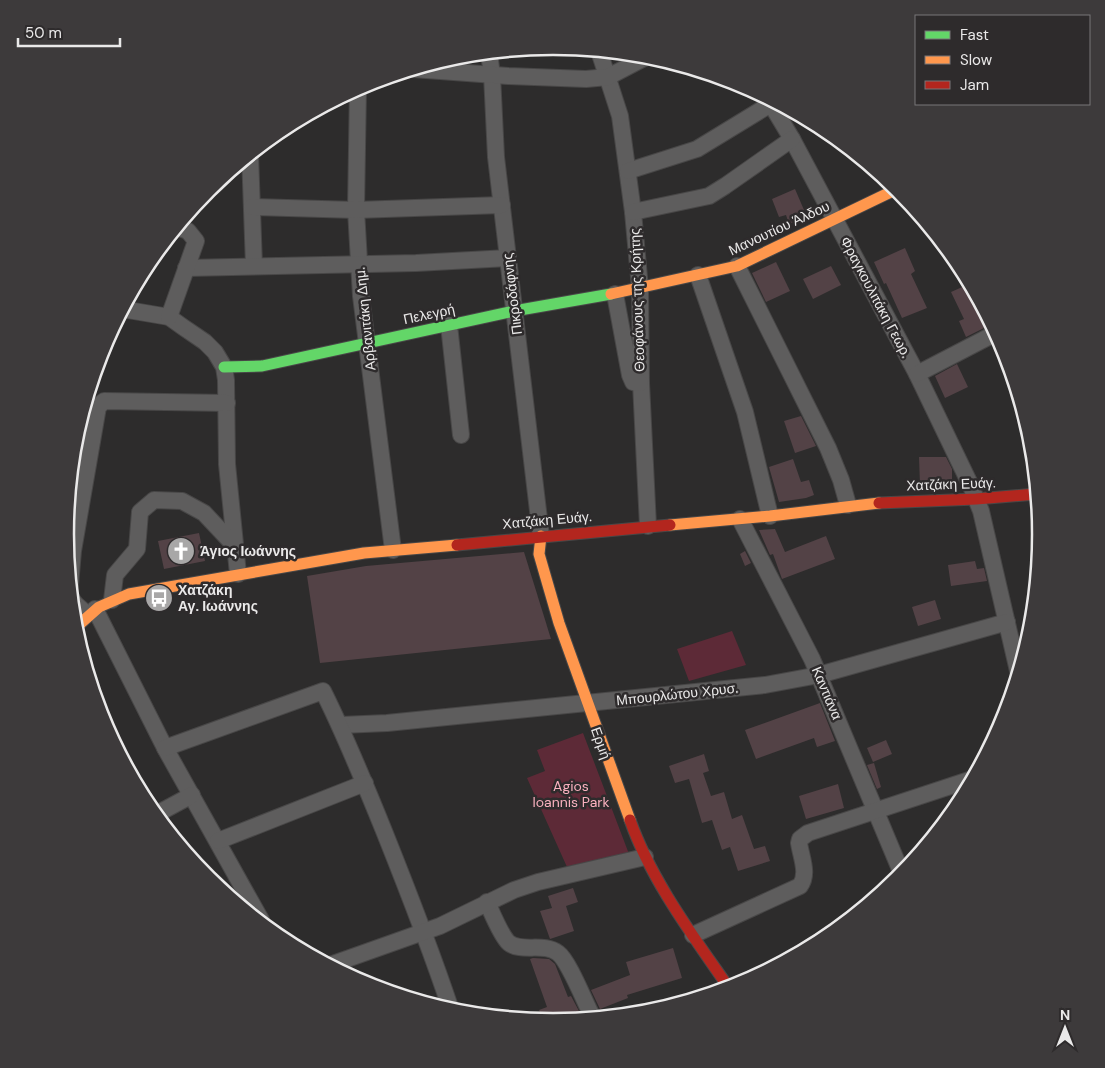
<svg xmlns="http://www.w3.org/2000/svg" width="1105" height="1068" font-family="'DM Sans',sans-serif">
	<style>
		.green { fill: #5d2a37 }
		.building { fill: #534246 }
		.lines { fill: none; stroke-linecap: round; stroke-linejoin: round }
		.street-casing { stroke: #484747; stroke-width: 18 }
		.fast-casing { stroke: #484747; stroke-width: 13 }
		.slow-casing { stroke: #484747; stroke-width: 13 }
		.jam-casing { stroke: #484747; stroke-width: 13 }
		.street { stroke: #5e5d5d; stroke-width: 16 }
		.fast { stroke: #63d668; stroke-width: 11 }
		.slow { stroke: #ff974d; stroke-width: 11 }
		.jam { stroke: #b3261e; stroke-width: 11 }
		.labels { text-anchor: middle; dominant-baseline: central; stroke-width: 5; stroke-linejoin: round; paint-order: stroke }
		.street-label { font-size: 14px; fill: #eae9e9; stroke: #2e2b2c }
		.poi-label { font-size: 14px; font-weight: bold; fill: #eae9e9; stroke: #2e2b2c; text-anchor: start }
		.park-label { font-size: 14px; fill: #fab1bf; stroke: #2e2b2c }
		.rim { fill: none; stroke: #eae9e9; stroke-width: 2.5 }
	</style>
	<rect width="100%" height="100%" fill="#2d2c2c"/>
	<!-- green -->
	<g class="green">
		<polygon points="732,631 746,665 689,681 677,649"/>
		<polygon points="583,733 629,854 567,867 527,778 545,771 537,750"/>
	</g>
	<!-- building -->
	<g class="building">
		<polygon points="795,189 807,217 789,224 786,215 779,217 772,199"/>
		<polygon points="905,248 915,271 911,274 927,308 902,318 886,283 884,284 874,262"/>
		<polygon points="776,262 790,291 766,302 752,273"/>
		<polygon points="831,266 841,285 813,299 803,279"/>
		<polygon points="969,284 980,309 977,310 984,328 966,337 959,321 964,319 951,292"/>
		<polygon points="957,364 968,387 945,398 935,376"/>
		<polygon points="801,416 816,446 795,453 784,421"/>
		<polygon points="919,457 946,457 952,469 952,484 920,485"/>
		<polygon points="793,459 801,482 809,480 814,495 806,498 779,502 769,467"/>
		<polygon points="775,529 785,552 826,536 835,559 782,579 773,554 770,555 759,530"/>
		<polygon points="199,533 205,561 164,569 158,541"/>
		<polygon points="745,551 751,563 745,566 740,554"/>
		<polygon points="524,552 551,639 320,663 307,576 366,566"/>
		<polygon points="975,561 977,569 984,568 987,581 951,586 948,565"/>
		<polygon points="935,600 941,619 918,626 912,607"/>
		<polygon points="820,703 835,741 817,747 814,738 756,759 745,730"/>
		<polygon points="886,740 892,754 873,762 867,748"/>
		<polygon points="704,754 709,771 703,773 711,796 724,792 732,819 742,815 754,849 765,846 770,861 738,871 730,847 722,850 712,820 702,823 689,779 675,783 669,766"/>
		<polygon points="874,763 881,787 877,789 867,765"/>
		<polygon points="838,784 844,808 806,819 799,796"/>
		<polygon points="573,888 578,902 566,906 574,931 550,939 540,911 552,908 548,896"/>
		<polygon points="673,948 682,978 627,995 628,998 600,1009 591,990 630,975 626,962"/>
		<polygon points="533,958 549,959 555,964 568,997 571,996 579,1011 556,1021 544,1021 539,1010 547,1007 530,959"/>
	</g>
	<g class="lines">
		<!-- street casing -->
		<g class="street-casing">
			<g id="street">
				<polyline points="599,51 620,116 633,212 640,288 641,383 648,526"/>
				<polyline points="489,53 492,75 496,157 541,536"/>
				<polyline points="413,69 508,76 586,79 608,77 648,56"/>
				<polyline points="358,87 356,210 361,296 393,550"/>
				<polyline points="768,99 792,139 917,374 970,484 981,511 1018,671"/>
				<polyline points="250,154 254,266"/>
				<polyline points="628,171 697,149 774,102"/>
				<polyline points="252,207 356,210 502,205"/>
				<polyline points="633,212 709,196 725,186 792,139"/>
				<polyline points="737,266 828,448 841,480 848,505"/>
				<polyline points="186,268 416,263 508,258"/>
				<polyline points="698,275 745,412 770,516"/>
				<polyline points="615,294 630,375 633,382 640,383"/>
				<polyline points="122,309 169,317 183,327 205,342 215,352 224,367 226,380 227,464 238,574"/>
				<polyline points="169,317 196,241 188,231 177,227"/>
				<polyline points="449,325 461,435"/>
				<polyline points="917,374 996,333"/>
				<polyline points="740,519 812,659 902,874"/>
				<polyline points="70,585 73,551 98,407 104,401 227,403"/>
				<path d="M71 597C74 606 83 608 86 615"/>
				<polyline points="112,600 115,575 137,549 140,512 154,500 182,501 204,513 235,546"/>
				<polyline points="95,609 165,748 261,920"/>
				<polyline points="341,725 387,723 765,685 819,675 1007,622"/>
				<path d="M165 748 323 691C346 737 365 784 384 831 408 891 431 950 451 1010"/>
				<polyline points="155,815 192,795"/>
				<polyline points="218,841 365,783"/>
				<path d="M487 902C492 913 501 936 509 943 521 953 544 942 558 953 569 961 585 1003 593 1018"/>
				<path d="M693 935 800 886C809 874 801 857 799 843L800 839 808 833 972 779"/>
				<polyline points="330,965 440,926 514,890 538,882 645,857"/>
			</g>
		</g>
		<!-- fast casing -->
		<g class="fast-casing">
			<polyline id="fast" points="224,367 262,366 514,311 611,294"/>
		</g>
		<!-- slow casing -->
		<g class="slow-casing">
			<g id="slow">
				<polyline points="611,294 737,266 897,189"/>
				<polyline points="670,525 770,516 879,503"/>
				<polyline points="541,536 539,554 559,623 630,820"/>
				<polyline points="74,629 99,607 129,594 364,553 457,545"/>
			</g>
		</g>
		<!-- jam casing -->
		<g class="jam-casing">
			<g id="jam">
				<polyline points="879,503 976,499 1036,494"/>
				<polyline points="457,545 670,525"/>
				<path d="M630 820C651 880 693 936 729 988"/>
			</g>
		</g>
		<!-- street -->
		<use href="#street" class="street"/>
		<!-- fast -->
		<use href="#fast" class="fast"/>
		<!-- slow -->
		<use href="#slow" class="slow"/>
		<!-- jam -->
		<use href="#jam" class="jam"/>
	</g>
	<!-- icons -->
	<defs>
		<g id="church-disc" transform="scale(1.4375)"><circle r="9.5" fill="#a8a7a7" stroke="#2e2b2c"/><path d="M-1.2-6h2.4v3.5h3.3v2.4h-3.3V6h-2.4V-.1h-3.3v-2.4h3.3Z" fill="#fff"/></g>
		<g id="bus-disc" transform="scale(1.4375)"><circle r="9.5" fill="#a8a7a7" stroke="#2e2b2c"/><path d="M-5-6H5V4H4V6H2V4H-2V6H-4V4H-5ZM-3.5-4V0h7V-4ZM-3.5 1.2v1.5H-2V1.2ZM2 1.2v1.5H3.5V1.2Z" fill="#fff"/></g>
	</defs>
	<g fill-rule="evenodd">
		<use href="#church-disc" x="181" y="551"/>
		<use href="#bus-disc" x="159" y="598"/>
	</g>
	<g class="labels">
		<!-- street labels -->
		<g class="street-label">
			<text transform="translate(779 228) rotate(-25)">Μανουτίου Άλδου</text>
			<text transform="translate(512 294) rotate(-97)">Πικροδάφνης</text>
			<text transform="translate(876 297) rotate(62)">Φραγκουλιτάκη Γεωρ.</text>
			<text transform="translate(637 300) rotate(-92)">Θεοφάνους της Κρήτης</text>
			<text transform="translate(429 314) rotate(-12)">Πελεγρή</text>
			<text transform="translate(365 319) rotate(-96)">Αρβανιτάκη Δημ.</text>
			<text transform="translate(951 484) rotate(-2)">Χατζάκη Ευάγ.</text>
			<text transform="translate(547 520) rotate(-5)">Χατζάκη Ευάγ.</text>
			<text transform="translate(827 693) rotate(67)">Καντιάνα</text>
			<text transform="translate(677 694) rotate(-6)">Μπουρλώτου Χρυσ.</text>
			<text transform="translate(601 743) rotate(70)">Ερμή</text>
		</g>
		<!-- poi labels -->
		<g class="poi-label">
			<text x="200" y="551">Άγιος Ιωάννης</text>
			<text x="178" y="590">Χατζάκη<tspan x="178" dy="16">Αγ. Ιωάννης</tspan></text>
		</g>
		<!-- park labels -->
		<g class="park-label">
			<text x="571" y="786">Agios<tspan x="571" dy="16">Ioannis Park</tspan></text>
		</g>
	</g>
	<!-- crop -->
	<path d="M0 0H1105V1068H0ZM74 534a479 479 0 1 1 958 0a479 479 0 1 1-958 0Z" fill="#3d3a3b" fill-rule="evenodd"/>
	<path class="rim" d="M74 534a479 479 0 1 1 958 0a479 479 0 1 1-958 0Z"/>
	<!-- legend -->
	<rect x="915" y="15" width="175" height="90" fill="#2e2b2c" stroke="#797778"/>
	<rect x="925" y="31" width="25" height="8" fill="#63d668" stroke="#797778"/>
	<text x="960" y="40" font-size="15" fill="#eae9e9">Fast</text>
	<rect x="925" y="56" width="25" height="8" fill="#ff974d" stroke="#797778"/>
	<text x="960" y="65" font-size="15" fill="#eae9e9">Slow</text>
	<rect x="925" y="81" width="25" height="8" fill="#b3261e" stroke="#797778"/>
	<text x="960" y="90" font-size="15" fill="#eae9e9">Jam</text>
	<!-- north arrow -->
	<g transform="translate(1065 1028)" stroke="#2e2b2c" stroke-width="4" paint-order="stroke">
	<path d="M0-4L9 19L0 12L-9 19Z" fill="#eae9e9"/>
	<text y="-8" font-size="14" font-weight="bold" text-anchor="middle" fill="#eae9e9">N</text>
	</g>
	<!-- scale -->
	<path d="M18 38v8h102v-8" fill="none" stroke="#eae9e9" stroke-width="2.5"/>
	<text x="25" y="38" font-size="15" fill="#eae9e9" stroke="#2e2b2c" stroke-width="4" paint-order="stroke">50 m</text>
</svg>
